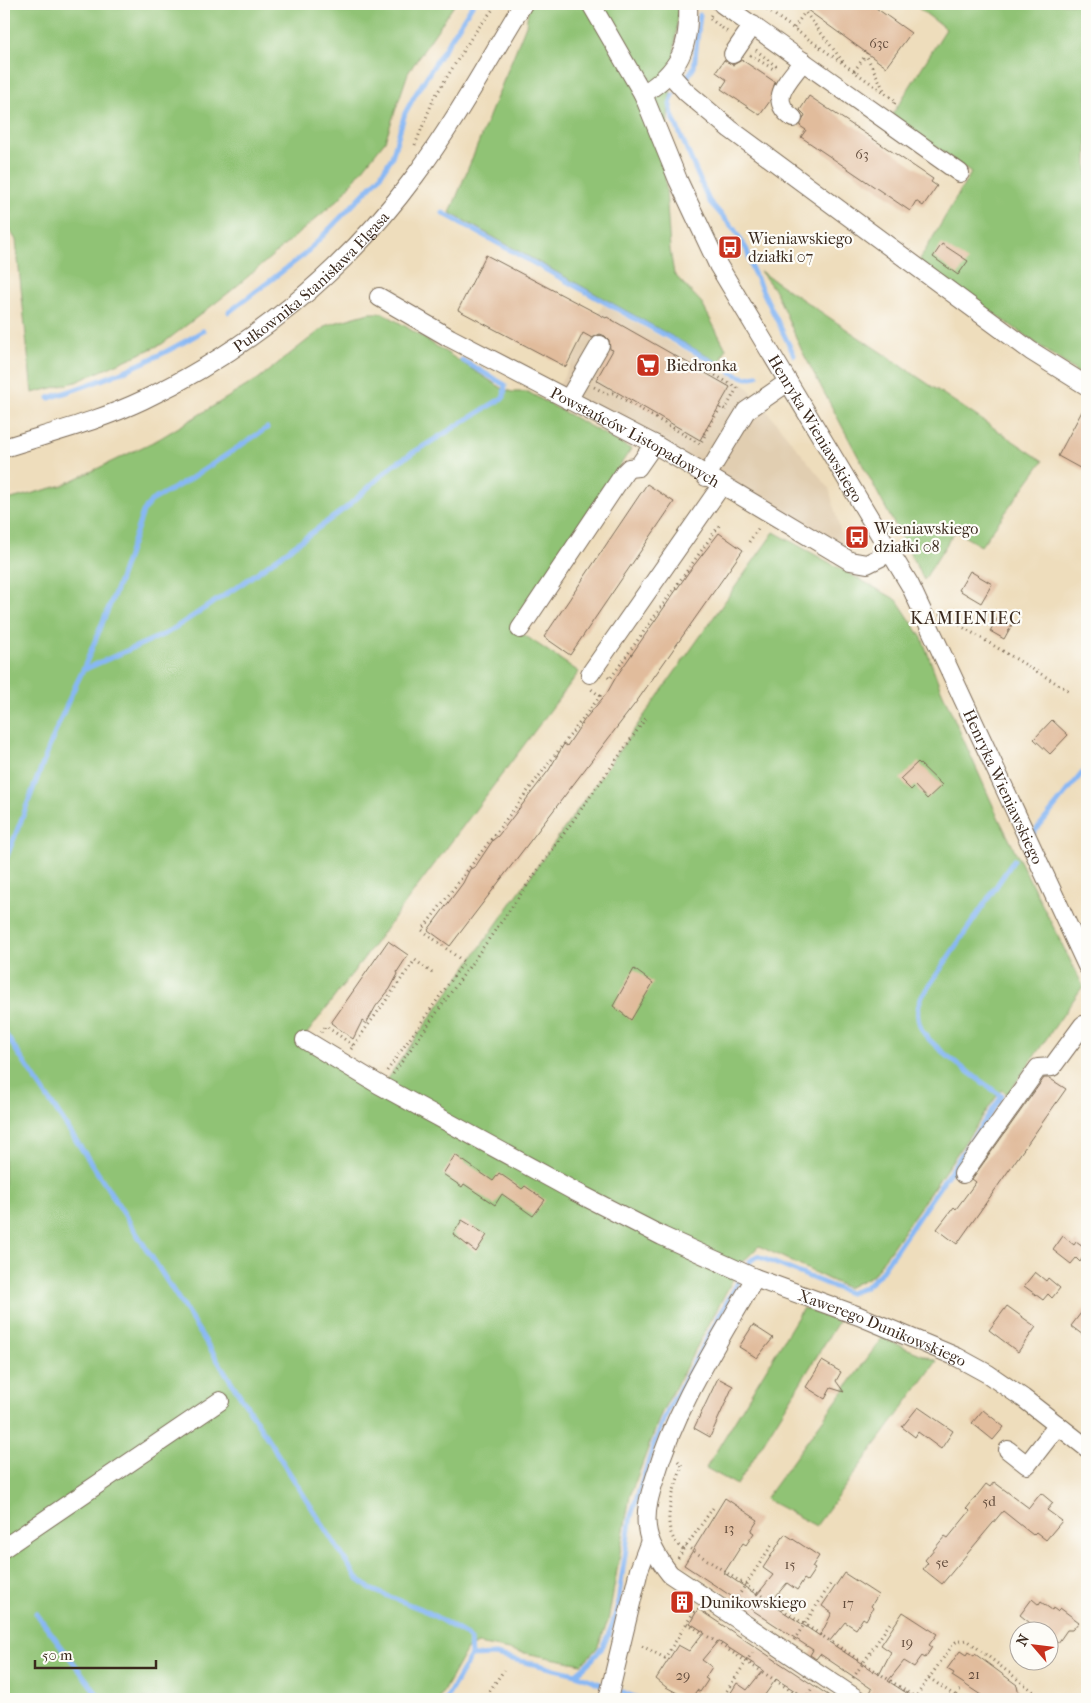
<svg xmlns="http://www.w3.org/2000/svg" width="1091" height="1703" font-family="'IM FELL French Canon',serif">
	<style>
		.built { fill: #e1ceb1 }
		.green { fill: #90c374; stroke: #667649 }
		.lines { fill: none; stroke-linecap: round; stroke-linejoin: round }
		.stream { stroke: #88b8f4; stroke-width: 5 }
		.building { fill: #e1bc9c }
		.minor-casing { stroke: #7a6955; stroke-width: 20 }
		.path { stroke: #7a6955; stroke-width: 3; stroke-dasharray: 1 4; stroke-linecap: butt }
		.minor { stroke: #fff; stroke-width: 18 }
		.labels { text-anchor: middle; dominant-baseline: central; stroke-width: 4.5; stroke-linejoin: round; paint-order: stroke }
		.number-label { font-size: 14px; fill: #644e3e }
		.poi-label { font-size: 16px; fill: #3b2a1e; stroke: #fdfcf7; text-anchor: start }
		.street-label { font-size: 16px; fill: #3b2a1e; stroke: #fdfcf7 }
		.neighbourhood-label { font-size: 18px; letter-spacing: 1px; fill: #3b2a1e; stroke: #fdfcf7 }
	</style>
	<rect width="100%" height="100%" fill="#fdfcf7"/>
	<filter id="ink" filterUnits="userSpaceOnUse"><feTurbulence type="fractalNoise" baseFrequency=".02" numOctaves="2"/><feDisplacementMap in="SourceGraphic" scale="10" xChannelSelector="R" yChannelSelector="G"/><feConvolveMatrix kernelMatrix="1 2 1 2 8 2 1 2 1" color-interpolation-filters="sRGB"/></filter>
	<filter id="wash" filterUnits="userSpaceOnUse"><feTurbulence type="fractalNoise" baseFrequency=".0096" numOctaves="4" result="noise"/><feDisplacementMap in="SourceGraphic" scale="20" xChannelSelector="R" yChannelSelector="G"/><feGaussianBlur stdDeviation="1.12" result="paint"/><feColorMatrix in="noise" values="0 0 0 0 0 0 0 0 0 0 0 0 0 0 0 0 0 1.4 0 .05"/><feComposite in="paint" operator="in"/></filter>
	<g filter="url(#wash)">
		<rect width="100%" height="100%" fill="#eeddbc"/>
		<!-- built -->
		<polygon class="built" points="603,305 745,384 829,488 845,549 556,391"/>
		<!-- green -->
		<g class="green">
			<polygon points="4,4 455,4 408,73 385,141 339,199 231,291 162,344 76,382 32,393 16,240 4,221"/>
			<polygon points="529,4 679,4 664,158 670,250 674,274 701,302 726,349 720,363 450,213 526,25"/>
			<polygon points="913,4 1087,4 1087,379 919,261 971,173 892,115 946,29"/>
			<polygon points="760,271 1043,461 981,546 955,531 924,580 802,351 776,292"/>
			<polygon points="369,313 383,313 405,326 503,389 512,392 528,392 631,449 511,626 579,672 306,1035 384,1083 774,532 897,600 922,638 940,687 999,819 1083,986 1008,1094 1001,1090 873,1275 847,1288 759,1246 741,1264 661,1414 630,1496 608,1621 597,1648 582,1664 478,1644 467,1649 439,1699 4,1699 4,501 63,485 159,439 258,379 327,325"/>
			<polygon points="803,1308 838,1322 737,1485 706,1468"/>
			<polygon points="882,1338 937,1361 816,1526 765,1499"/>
		</g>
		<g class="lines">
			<!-- stream -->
			<g class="stream">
				<polyline points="686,79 694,67 700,15"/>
				<polyline points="673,95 670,104 672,115 709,201 734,229 747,250 752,269 794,355"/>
				<polyline points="443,213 737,375 746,378 757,376"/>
				<polyline points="229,312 305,254 379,178 392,157 405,113 415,95 473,4"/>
				<path d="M49 398C105 380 152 362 203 331"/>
				<polyline points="83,670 118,585 143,512 151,501 190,479 267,428"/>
				<polyline points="1032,835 1087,767"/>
				<path d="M4 863C31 799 52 732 83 670L167 633 243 583 347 507 393 465 504 397 505 385 462 360"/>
				<polyline points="4,1032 105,1184 356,1577 370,1589 426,1611 465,1634 470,1640 471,1656"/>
				<path d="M749 1262 757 1256 849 1293 864 1288 878 1276 1002 1096C985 1084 927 1045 921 1028 916 1016 917 1009 921 998L1014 860"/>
				<polyline points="36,1613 101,1699"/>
				<path d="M576 1674C602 1653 608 1641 617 1609L631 1516 654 1444 669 1408 739 1280"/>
				<polyline points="622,1692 640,1699"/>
				<polyline points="446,1699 471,1656 495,1655 576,1674 600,1684"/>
			</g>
		</g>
		<g id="blocks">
			<!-- building -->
			<g class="building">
				<polygon points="799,4 877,4 876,8 911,33 886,67"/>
				<polygon points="724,60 733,65 742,60 775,82 770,101 760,115 721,89 727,80 716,72"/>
				<polygon points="809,96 933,179 931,182 937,186 923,206 916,201 910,211 801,137 806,130 800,126 805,115 800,110"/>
				<polygon points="942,244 968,261 958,275 933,257"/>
				<polygon points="486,255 606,318 607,317 730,387 700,440 596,380 613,350 610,349 609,340 605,336 600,334 592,338 583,333 566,367 458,310"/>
				<polygon points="1087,402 1087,472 1058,456"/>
				<polygon points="647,484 674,502 570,655 544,637"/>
				<polygon points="719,533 743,550 637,701 450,946 428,930 463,883 470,869 475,867 493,840 498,836 549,770 564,744 567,746 585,719 607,693 616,677 688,573"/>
				<polygon points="970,571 992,584 981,603 959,590"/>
				<polygon points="1000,614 1014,621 1004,639 990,631"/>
				<polygon points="1052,720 1068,735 1050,754 1034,739"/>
				<polygon points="918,762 942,785 927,799 915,786 911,790 900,779"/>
				<polygon points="388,941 408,955 397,972 398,974 390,989 376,1006 366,1024 362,1021 353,1039 331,1023"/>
				<polygon points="634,969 653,983 631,1020 613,1006"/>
				<polygon points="1044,1078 1049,1078 1066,1089 957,1244 937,1229 954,1207 956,1209 976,1182 972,1179"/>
				<polygon points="455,1155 493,1181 499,1173 522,1189 525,1186 545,1200 533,1216 502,1194 495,1205 464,1184 462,1187 443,1174"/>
				<polygon points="462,1220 487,1235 476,1252 453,1234"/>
				<polygon points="1063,1236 1074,1245 1076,1242 1087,1250 1080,1262 1076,1258 1071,1264 1053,1250"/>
				<polygon points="1035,1272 1046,1281 1048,1278 1060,1288 1052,1298 1048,1294 1043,1300 1024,1286"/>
				<polygon points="1087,1305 1087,1338 1071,1326"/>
				<polygon points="1007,1306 1036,1327 1018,1352 989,1330"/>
				<polygon points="753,1325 773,1338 757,1358 739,1347"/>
				<polygon points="822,1361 841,1372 836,1381 844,1392 831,1388 825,1399 806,1387"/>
				<polygon points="718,1378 733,1386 710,1437 694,1428"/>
				<polygon points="918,1407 953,1431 941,1449 918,1432 915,1437 902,1427"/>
				<polygon points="983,1410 1004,1427 993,1440 972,1423"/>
				<polygon points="994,1482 1029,1508 1041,1493 1053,1503 1047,1510 1062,1521 1046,1540 1036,1532 1033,1535 1003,1511 942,1584 923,1569 928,1563 925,1560 945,1536 948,1538 970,1511 967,1508 986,1484 990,1487"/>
				<polygon points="725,1498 758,1520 751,1531 754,1533 746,1545 743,1543 724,1573 757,1595 773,1575 763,1568 785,1534 819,1556 812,1567 815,1569 807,1581 804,1579 797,1590 787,1583 770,1603 820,1636 832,1613 822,1606 844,1573 878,1595 871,1606 873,1608 866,1620 863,1618 856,1629 845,1622 829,1642 879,1675 891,1652 881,1645 903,1612 937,1634 929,1645 932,1647 925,1658 922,1656 914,1667 904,1661 888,1681 916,1699 888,1699 879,1693 874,1699 870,1699 867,1697 872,1689 820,1654 816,1659 810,1655 813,1650 684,1565"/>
				<polygon points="1032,1599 1039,1605 1041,1602 1052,1610 1053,1608 1057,1611 1060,1608 1079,1622 1072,1630 1067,1630 1058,1643 1048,1636 1048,1630 1039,1630 1020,1615"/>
				<polygon points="698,1609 804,1679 834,1699 808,1699 776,1679 762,1699 738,1699 730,1694 737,1683 747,1690 763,1670 718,1641 702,1660 712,1667 705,1678 708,1680 700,1692 697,1690 691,1699 688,1699 666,1687 656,1679 678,1645 689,1651 704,1632 690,1623"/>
				<polygon points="960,1651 966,1655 968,1652 974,1656 975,1654 1017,1685 1020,1699 987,1699 952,1676 954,1673 947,1669"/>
			</g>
		</g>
	</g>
	<g filter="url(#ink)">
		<use href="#blocks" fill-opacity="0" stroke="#7a6955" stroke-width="1"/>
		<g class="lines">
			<!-- minor casing -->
			<g class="minor-casing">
				<g id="minor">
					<path id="s1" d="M591 4 643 94 678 180 718 265 910 585 1087 966"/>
					<polyline points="722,4 960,173"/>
					<polyline points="733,54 753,25"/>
					<polyline points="670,74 686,92 730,129 1031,351 1087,386"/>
					<path d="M643 94C680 71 690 47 688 4"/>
					<path d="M793 118C766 99 789 81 803 61"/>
					<path id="s2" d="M379 297 450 338 654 444 850 561 867 564 891 552"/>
					<polyline points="568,400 600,345"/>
					<path id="s3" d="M4 448C51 433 99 421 143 400 249 350 345 271 415 176 455 122 488 61 523 4"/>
					<polyline points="706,477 746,411 788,382"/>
					<polyline points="520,629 625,472 629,468 638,467 654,444"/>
					<polyline points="590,674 721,486"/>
					<path id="s4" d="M305 1040 378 1084 574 1191 662 1236 755 1278 859 1316 957 1357 988 1374 1023 1398 1087 1448"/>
					<polyline points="963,1174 1038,1068 1052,1067 1083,1025 1087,1024"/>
					<path d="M755 1278C718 1343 676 1406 655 1478 650 1494 645 1510 647 1527 649 1545 659 1560 670 1574L857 1699"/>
					<polyline points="1008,1450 1027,1465 1058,1425"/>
					<polyline points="4,1548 220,1401"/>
					<polyline points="608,1699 639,1570 650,1541"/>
				</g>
			</g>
			<!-- path -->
			<g class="path">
				<polyline points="759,4 896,101 893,106"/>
				<polyline points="807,9 805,12 844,63"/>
				<polyline points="711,15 709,18 729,33"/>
				<polyline points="794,28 805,12"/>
				<polyline points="756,50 777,67"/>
				<polyline points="867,53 866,55 885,92"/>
				<polyline points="750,55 775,70"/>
				<polyline points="854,71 866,55"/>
				<polyline points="415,145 434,98 473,35 497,4"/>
				<polyline points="698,365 737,388 725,410"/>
				<polyline points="594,387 607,394 613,393 700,444 705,435"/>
				<polyline points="704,434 721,407 728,411"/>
				<polyline points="749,542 760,526"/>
				<polyline points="939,614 950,615 961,626 1071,692"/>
				<polyline points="608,677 610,679 721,523"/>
				<polyline points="321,1032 326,1026 354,1046"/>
				<polyline points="351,1049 415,960 432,973"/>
				<polyline points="387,1071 464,962 422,930 600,696 591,689"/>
				<polyline points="393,1074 646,718"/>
				<path d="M678 1461 682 1466C674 1491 656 1531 684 1550"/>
				<polyline points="686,1546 915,1697"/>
				<polyline points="678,1558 713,1508"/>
				<polyline points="735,1601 773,1543"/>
				<polyline points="687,1623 804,1699"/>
				<polyline points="794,1640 832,1582"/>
				<polyline points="642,1646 665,1658 695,1610"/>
				<polyline points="853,1678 892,1620"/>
				<polyline points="929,1678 960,1699"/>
				<polyline points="724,1695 754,1650"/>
				<polyline points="484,1699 504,1670"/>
				<polyline points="805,1699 813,1687"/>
				<polyline points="914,1699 952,1646 956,1642 967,1640 1043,1699"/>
				<polyline points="954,1699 960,1690"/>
			</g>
			<!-- minor -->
			<use href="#minor" class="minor"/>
		</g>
	</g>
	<!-- icons -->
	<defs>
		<g id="bus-square" transform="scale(1.25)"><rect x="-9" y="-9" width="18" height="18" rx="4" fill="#c8321e" stroke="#fdfcf7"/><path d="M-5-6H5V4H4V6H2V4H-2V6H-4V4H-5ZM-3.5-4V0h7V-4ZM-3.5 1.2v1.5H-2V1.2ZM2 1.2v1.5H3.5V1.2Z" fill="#fff"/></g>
		<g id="supermarket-square" transform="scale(1.25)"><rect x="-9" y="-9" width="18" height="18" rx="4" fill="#c8321e" stroke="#fdfcf7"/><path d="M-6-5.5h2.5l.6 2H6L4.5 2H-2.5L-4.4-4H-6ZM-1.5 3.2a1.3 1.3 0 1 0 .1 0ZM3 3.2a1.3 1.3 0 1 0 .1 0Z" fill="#fff"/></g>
		<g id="building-square" transform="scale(1.25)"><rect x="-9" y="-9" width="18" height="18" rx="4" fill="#c8321e" stroke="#fdfcf7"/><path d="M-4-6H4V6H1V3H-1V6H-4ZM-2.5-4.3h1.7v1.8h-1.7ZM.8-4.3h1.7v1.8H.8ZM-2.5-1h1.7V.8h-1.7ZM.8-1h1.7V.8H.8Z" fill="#fff"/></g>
	</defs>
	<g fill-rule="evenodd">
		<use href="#bus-square" x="730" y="247"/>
		<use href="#supermarket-square" x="648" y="365"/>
		<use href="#bus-square" x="857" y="537"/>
		<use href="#building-square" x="682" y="1602"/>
	</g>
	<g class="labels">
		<!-- number labels -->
		<g class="number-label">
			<text x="879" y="43">63c</text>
			<text x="862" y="154">63</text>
			<text x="989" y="1501">5d</text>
			<text x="729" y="1528">13</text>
			<text x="942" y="1562">5e</text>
			<text x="790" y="1564">15</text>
			<text x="848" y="1603">17</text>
			<text x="907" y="1642">19</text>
			<text x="974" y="1674">21</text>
			<text x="683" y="1675">29</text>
		</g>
		<!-- poi labels -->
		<g class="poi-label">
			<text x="748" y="238">Wieniawskiego<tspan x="748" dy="18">działki 07</tspan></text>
			<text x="666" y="365">Biedronka</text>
			<text x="874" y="528">Wieniawskiego<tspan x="874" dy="18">działki 08</tspan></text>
			<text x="700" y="1602">Dunikowskiego</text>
		</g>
		<!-- street labels -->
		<g class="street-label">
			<text stroke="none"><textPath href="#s3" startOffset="354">Pułkownika Stanisława Elgasa</textPath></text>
			<text stroke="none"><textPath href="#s1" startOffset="481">Henryka Wieniawskiego</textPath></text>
			<text stroke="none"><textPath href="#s2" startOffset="292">Powstańców Listopadowych</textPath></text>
			<text stroke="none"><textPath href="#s1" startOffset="886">Henryka Wieniawskiego</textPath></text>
			<text stroke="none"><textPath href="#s4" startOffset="646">Xawerego Dunikowskiego</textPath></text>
		</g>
		<!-- neighbourhood labels -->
		<g class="neighbourhood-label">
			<text x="966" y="618">KAMIENIEC</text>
		</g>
	</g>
	<!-- margin -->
	<rect width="1091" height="1703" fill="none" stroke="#fdfcf7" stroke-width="20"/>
	<!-- north arrow -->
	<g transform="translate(1034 1646) rotate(298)"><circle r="24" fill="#fdfcf7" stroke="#afa8a0"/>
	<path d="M0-4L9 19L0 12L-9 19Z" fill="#c8321e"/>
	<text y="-8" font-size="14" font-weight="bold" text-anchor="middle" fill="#3b2a1e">N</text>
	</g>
	<!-- scale -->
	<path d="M35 1660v8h121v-8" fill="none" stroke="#3b2a1e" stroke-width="2.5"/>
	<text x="42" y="1660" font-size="15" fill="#3b2a1e" stroke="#fdfcf7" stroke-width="4" paint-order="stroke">50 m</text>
</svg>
